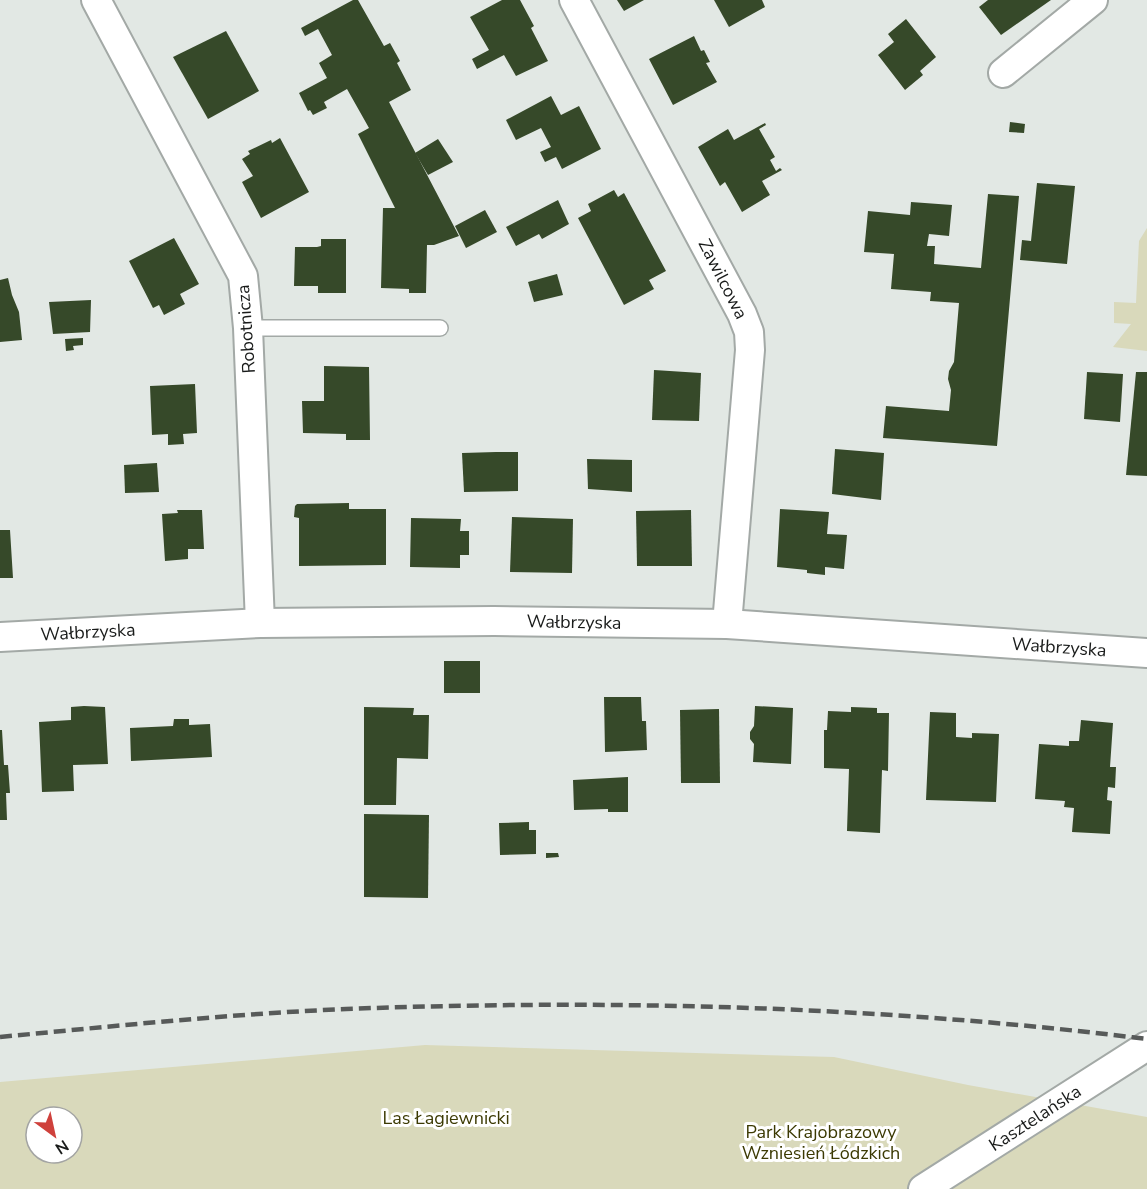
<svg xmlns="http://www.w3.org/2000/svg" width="1147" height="1189" font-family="'Nunito Sans',sans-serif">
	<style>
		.green { fill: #d9d9bb; fill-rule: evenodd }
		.building { fill: #364929 }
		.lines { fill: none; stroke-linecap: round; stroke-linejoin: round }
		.lane-casing { stroke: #a3a9a6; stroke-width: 18 }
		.street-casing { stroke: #a3a9a6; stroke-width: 32 }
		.lane { stroke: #fff; stroke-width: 15 }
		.street { stroke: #fff; stroke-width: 28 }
		.rail { stroke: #575a59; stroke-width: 4.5; stroke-dasharray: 12 6; stroke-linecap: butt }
		.labels { text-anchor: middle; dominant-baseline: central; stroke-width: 6; stroke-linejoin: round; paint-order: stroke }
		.street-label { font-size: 18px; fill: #191b1a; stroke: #fff }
		.park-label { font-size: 18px; fill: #3c3a03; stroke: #fff }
	</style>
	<rect width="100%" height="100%" fill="#e2e8e4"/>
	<!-- green -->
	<g class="green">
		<polygon points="1147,228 1147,351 1113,347 1131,324 1114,323 1114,302 1136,303 1139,241"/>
		<path d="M425 1045 834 1057 968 1085 1147 1117V1189H0V1082ZM36 1117H72V1153H36Z"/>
	</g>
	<!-- building -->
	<g class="building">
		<polygon points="353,0 358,0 384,46 390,43 400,61 397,63 411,90 389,102 459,236 434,245 427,245 426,293 409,293 409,289 381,288 383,208 395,208 358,134 369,128 347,89 324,102 327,108 313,115 310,110 308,111 299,93 327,78 319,63 332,55 318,29 305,36 301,28"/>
		<polygon points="502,0 520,0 534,26 531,28 548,61 516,76 504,55 477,69 472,59 489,50 470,17"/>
		<polygon points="617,0 644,0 624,11"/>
		<polygon points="714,0 762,0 765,7 729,27"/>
		<polygon points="988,0 1051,0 1001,35 979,7"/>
		<polygon points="906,19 936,57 920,71 923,75 905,90 878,55 894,42 888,34"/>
		<polygon points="226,31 259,91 208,119 173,57"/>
		<polygon points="694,36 701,51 704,50 710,62 706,63 717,82 673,105 649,59"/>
		<polygon points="551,96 561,115 579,106 601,149 562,169 556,157 545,162 540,152 551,147 541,128 516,140 506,120"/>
		<polygon points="1010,122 1025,124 1024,133 1009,132"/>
		<polygon points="765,123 766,125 759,129 775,157 770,160 776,171 780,168 782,170 762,181 770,195 742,212 725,182 720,186 698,147 728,129 734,140"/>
		<polygon points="280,138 309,192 261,218 242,182 253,176 242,159 250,154 248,151 271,140 272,143"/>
		<polygon points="438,139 453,162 428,175 415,153"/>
		<polygon points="1037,183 1075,186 1067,264 1020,260 1022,240 1031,241"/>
		<polygon points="614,190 618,197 624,193 666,271 649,280 654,289 624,305 578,218 591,211 588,204"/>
		<polygon points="988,194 1019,196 997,446 883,438 886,406 949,411 951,390 948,379 949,371 954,362 959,303 930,301 931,292 891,289 894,254 864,252 868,211 910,215 911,202 952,205 949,236 929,234 927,246 935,246 934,264 981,268"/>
		<polygon points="558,200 569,224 542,239 539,234 516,246 506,227"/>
		<polygon points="485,210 497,232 466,248 455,226"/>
		<polygon points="174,238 199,284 180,294 185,304 164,315 159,305 153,308 129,261"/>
		<polygon points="321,239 346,239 346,293 318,293 318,286 294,286 295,247 317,247 321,246"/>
		<polygon points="557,274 563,295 534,302 528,282"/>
		<polygon points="8,278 12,295 19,312 22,340 0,342 0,280"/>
		<polygon points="91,300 90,332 53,334 49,302"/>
		<polygon points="83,338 83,345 73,346 74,350 66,351 65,339"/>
		<polygon points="324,366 369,367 370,440 346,440 346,434 303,433 302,401 324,401"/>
		<polygon points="654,370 701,373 699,421 652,420"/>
		<polygon points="1087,372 1123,374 1120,422 1084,419"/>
		<polygon points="1136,372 1147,372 1147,476 1126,475"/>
		<polygon points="195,384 197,433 183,434 184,444 168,445 168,434 152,435 150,386"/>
		<polygon points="835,449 884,453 881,500 832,494"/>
		<polygon points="496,452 518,452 518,491 464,492 462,453"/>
		<polygon points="587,459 632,460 632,492 588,489"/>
		<polygon points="157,463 159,492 125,493 124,465"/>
		<polygon points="349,503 349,509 386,509 386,565 299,566 299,518 294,517 295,506 297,504"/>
		<polygon points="780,509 829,512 827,534 847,535 844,569 825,567 825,575 807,573 807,570 777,567"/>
		<polygon points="177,510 202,510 204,549 188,549 188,559 165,561 162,514 178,513"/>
		<polygon points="691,510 692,566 637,566 636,511"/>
		<polygon points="512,517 573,519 572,573 510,572"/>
		<polygon points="411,518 461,519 460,531 469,531 469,555 460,555 460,568 410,567"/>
		<polygon points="0,530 10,530 13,578 0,578"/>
		<rect x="444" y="661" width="36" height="32"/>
		<polygon points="604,697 641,697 642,721 646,721 647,750 605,752"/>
		<polygon points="84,706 105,707 108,764 73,765 74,791 42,792 39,722 71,720 71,707"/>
		<polygon points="755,706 793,708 791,764 753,762 754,744 750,739 750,732 754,726"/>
		<polygon points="364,707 414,708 413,715 429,715 428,759 397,758 396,805 364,805"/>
		<polygon points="851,707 877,708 877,713 889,713 888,771 882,770 880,833 847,831 849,769 824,768 824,730 827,730 828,711 851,712"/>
		<polygon points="719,709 720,783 681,783 680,710"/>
		<polygon points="930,712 956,713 956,737 972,738 972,733 999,734 996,802 926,800"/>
		<polygon points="174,719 189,719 189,725 210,724 212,757 131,761 130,728 173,726"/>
		<polygon points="1081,720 1113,723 1110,767 1116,767 1115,788 1108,787 1107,800 1112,801 1110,834 1072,832 1074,808 1064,807 1065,801 1035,799 1039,744 1069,746 1069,741 1079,741"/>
		<polygon points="0,730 2,730 4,765 8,765 10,793 6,793 7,820 0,820"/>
		<polygon points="628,777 628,812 608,812 608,809 574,810 573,780"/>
		<polygon points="364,814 429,815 428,898 364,897"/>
		<polygon points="529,822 529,830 536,830 536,854 500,855 499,823"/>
		<polygon points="546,853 558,853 559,857 546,858"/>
	</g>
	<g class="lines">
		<!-- lane casing -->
		<g class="lane-casing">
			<polyline id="lane" points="248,328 440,328"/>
		</g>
		<!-- street casing -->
		<g class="street-casing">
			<g id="street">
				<polyline points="96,0 243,276 248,328 260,623"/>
				<polyline points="574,0 742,314 749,332 750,350 727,624"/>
				<polyline points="1003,73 1093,0"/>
				<polyline points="0,637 260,623 494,621 727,624 1147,653"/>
				<polyline points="923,1189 1147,1046"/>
			</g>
		</g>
		<!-- lane -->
		<use href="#lane" class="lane"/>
		<!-- street -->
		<use href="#street" class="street"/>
		<!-- rail -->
		<path class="rail" d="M0 1037C115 1026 230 1014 346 1009 613 999 881 1006 1147 1039"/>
	</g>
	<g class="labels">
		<!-- street labels -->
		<g class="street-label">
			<text transform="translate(723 279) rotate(63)">Zawilcowa</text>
			<text transform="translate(246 329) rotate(-94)">Robotnicza</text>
			<text transform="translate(574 622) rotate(1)">Wałbrzyska</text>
			<text transform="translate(88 632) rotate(-3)">Wałbrzyska</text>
			<text transform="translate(1059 647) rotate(4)">Wałbrzyska</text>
			<text transform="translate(1035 1118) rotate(-33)">Kasztelańska</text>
		</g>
		<!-- park labels -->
		<g class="park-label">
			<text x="446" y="1118">Las Łagiewnicki</text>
			<text x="821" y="1132">Park Krajobrazowy<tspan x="821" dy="21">Wzniesień Łódzkich</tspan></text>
		</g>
	</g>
	<!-- north arrow -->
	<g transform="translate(54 1135) rotate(147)"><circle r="28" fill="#ffffff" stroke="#a3a4a3" stroke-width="1.5"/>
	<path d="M0-4.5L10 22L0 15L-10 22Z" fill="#cf413c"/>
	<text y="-9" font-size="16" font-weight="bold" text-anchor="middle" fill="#191b1a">N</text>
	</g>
</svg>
